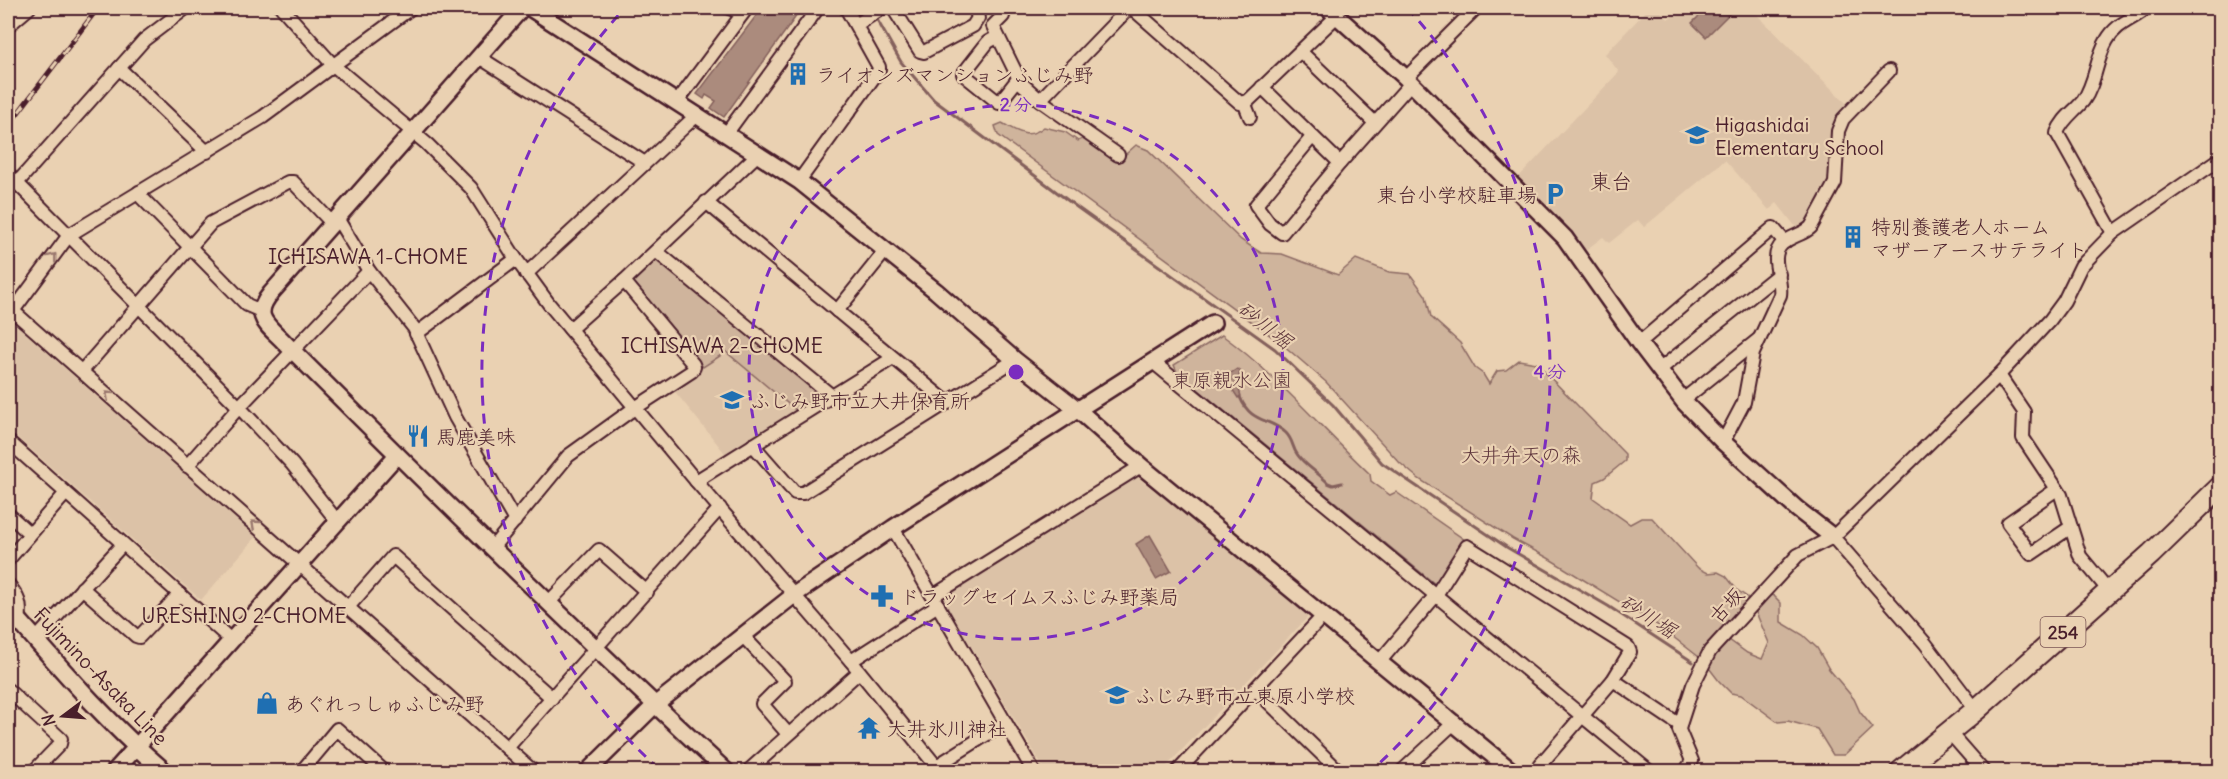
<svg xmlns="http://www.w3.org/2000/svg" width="2228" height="779" font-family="Delius,'Klee One',sans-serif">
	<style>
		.built { fill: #dcc2a7 }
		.green { fill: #cfb49c; stroke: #8c6a64; stroke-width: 1.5 }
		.water { fill: #ab8b7d; stroke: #84605c; stroke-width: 1.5 }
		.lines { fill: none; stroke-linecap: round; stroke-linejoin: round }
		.stream { stroke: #84605c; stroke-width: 3 }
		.minor-casing { stroke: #4a1f2b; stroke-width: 16 }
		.tertiary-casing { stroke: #4a1f2b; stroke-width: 20 }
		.secondary-casing { stroke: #4a1f2b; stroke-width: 21 }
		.trunk-casing { stroke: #4a1f2b; stroke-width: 24 }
		.minor { stroke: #ead1b2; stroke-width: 12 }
		.tertiary { stroke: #ead1b2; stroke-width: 15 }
		.secondary { stroke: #ead1b2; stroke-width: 16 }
		.trunk { stroke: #ead1b2; stroke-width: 20 }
		.rail-casing { stroke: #4a1f2b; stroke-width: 5 }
		.rail { stroke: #ead1b2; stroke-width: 3; stroke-dasharray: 9; stroke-linecap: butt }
		.oneway { stroke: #9a786e }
		.ring { fill: none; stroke: #7b2cbf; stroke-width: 3; stroke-dasharray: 10 8 }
		.labels { text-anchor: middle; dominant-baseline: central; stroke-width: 4.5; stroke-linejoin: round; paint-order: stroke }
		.shield { fill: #ead1b2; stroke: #7a5454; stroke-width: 1.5 }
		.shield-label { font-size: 18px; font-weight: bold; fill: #4a1f2b }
		.poi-label { font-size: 20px; fill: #4a1f2b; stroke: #ead1b2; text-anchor: start }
		.park-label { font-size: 20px; fill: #5e353c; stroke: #ead1b2 }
		.street-label { font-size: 20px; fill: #4a1f2b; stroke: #ead1b2 }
		.neighbourhood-label { font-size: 21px; fill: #4a1f2b; stroke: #ead1b2 }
		.water-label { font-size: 21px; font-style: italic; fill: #5d353b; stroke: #ead1b2 }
		.centre { fill: #7b2cbf; stroke: #ead1b2; stroke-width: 3 }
		.ring-label { font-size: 18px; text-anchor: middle; font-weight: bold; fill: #7b2cbf; stroke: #ead1b2; stroke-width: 4.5; stroke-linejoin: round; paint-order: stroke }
	</style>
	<rect width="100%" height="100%" fill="#ead1b2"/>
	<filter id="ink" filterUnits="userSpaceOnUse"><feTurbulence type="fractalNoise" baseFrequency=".0167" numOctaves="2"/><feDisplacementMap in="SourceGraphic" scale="12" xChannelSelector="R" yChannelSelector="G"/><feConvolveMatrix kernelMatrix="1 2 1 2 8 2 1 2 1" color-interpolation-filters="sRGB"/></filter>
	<g filter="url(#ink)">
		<!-- built -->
		<g class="built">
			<polygon points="1649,8 1658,8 1668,19 1682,8 1750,8 1846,103 1847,107 1838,115 1835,128 1831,183 1807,225 1799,231 1777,203 1769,210 1725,160 1644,227 1638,220 1609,243 1603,237 1583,252 1567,231 1518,178 1619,72 1605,54"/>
			<polygon points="10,320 256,537 201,600 8,429 8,322"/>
			<polygon points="726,353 797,412 728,457 672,388"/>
			<polygon points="1138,478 1215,537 1307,614 1307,618 1162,771 1045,771 944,600 947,595 1131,479"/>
		</g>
		<!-- green -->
		<g class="green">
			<path d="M1002 123C1019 132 1027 140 1044 127L1065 132 1078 141 1085 138 1118 161 1136 145 1148 150 1241 240 1261 253 1282 254 1338 275 1356 259 1389 272 1410 274 1426 296 1431 317 1460 343 1475 368 1483 374 1489 384 1497 371 1506 370 1519 360 1536 363 1625 454V461L1604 478 1595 482 1593 498 1630 524 1641 518H1652L1698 568 1708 573 1718 572 1726 576 1737 590 1747 597 1750 604 1699 657 1659 626 1548 558 1513 539 1419 479 1400 463 1326 382 1282 344 998 135 995 126Z"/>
			<polygon points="656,257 821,391 821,396 798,412 726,352 703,367 634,283 635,278"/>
			<path d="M1222 335C1278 376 1320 427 1370 474L1371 481 1390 495 1396 492 1465 540 1435 584 1177 372 1174 365Z"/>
			<polygon points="1767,594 1774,596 1781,603 1781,622 1803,635 1817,648 1829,669 1854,699 1860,712 1873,728 1844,755 1833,755 1817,729 1788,721 1778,722 1741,695 1731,693 1719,681 1706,664 1729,640 1747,653 1762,659 1769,643 1755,610"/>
		</g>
		<!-- water -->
		<g class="water">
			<polygon points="762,8 802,8 724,117 711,108 716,101 706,95 704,99 697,94"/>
			<polygon points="1707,8 1735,8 1706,37 1692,23"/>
			<polygon points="1237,369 1240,370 1238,387 1241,396 1238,398 1227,381 1228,375"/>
			<polygon points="1150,535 1171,571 1156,579 1136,544"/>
		</g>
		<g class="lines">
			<!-- stream -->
			<g class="stream">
				<polyline points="875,16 901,62 934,100 1078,208 1275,349 1333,405 1382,463 1508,548 1608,606 1693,662"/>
				<path d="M1240 397C1251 424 1269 417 1286 433 1293 440 1292 447 1297 454 1304 465 1319 473 1328 483L1333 485 1342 483"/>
			</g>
			<!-- minor casing -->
			<g class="minor-casing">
				<g id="minor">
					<polyline points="282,8 333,65 427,144 471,188 516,259 549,304 696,481 851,661 941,772"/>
					<polyline points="411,8 263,117 69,235 13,311 534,772"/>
					<polyline points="729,8 743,13"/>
					<polyline points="893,8 920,51 924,52 973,26 978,18 975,8"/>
					<polyline points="1002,8 1004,10 1003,16 993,26 1021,83 1040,100 1118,155"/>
					<polyline points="1132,8 1240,103 1248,101 1337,16"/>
					<polyline points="856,25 882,8"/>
					<polyline points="8,26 29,8"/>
					<polyline points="997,37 988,42 963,74 999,103 1018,79"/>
					<polyline points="1301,52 1375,123"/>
					<polyline points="479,57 645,163"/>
					<polyline points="119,68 207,152"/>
					<polyline points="1406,78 1476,8"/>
					<polyline points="1262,87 1340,163"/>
					<polyline points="1040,100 1129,8"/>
					<polyline points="677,102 747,8"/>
					<polyline points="1244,102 1250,117"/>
					<polyline points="726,134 818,8"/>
					<polyline points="1312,137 1256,205 1270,224 1282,233 1340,163 1411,83"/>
					<polyline points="8,174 239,407 292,464 337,521"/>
					<polyline points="799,181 879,70 879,67 846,8"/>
					<polyline points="17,183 144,40 186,8"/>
					<polyline points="139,192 142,198 247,305 261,311"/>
					<polyline points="706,202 948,403"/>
					<polyline points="337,218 369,271 414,328 455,417 515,521"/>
					<path d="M2113 233 2057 133C2062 119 2074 112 2083 101 2096 83 2096 58 2107 40 2117 22 2135 19 2146 8"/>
					<polyline points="656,251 833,397"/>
					<polyline points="526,274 697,115"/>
					<polyline points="837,311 886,250"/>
					<polyline points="570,329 624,281 758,154"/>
					<polyline points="416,334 516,259"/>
					<polyline points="1639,343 1773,228 1785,242"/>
					<polyline points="1153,362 1650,772"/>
					<polyline points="1659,370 1779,274"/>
					<polyline points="82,371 211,223 288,182 293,182 332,223"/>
					<polyline points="1999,375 2024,412 2023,438 2061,495 2080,556 2109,591"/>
					<polyline points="1683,400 1759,339"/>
					<polyline points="8,441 231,640"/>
					<path d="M1723 442 1744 402 1753 353 1780 295C1783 279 1768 257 1782 244 1790 236 1803 235 1811 227L1835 183 1838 131 1843 119 1889 71"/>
					<polyline points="753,445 795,493 803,493 1015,360"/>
					<polyline points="187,466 239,407 369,271"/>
					<polyline points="696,481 893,358"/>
					<polyline points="2057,489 2008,523 2031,554 2071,527"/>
					<polyline points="8,514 30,534"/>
					<polyline points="893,528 1034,772"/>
					<polyline points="1833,537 1925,643 1976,710"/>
					<polyline points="492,548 568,456 629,412 692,371 694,367 693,364 624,281"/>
					<polyline points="8,560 66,493"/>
					<path d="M8 584C18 596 22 605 19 620H15"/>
					<polyline points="82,588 136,636 139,637 180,594"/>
					<polyline points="933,596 1141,466"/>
					<polyline points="549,602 599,550 647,592"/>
					<polyline points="349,606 393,556 552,698"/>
					<polyline points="742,635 785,681 762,704 788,734"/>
					<polyline points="35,640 123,544"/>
					<polyline points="851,661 938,605"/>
					<polyline points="1380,661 1436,595 1467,546 1628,647 1630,652 1613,680 1534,772"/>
					<polyline points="1613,680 1680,725"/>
					<polyline points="1255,689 1340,772"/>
					<polyline points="8,690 61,739 60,744 33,772"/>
					<polyline points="1949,732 1984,772"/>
					<polyline points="507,748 720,508"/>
					<polyline points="938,765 1005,723"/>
					<polyline points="301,772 337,729 385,772"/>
					<polyline points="747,772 859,672"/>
					<polyline points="1177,772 1324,615"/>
					<polyline points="1401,772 1455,722"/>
					<polyline points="1685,772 1692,761 1679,730 1680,725 1693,685 1710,651 1798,555 1833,537 1999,375 2050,320 2064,301 2081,266 2113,233 2220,159"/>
				</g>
			</g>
			<!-- tertiary casing -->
			<g class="tertiary-casing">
				<g id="tertiary">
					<path d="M522 8 271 293C251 317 268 325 285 343 430 488 576 632 727 772"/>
					<polyline points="530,8 799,181 936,291 1015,360 1077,409 1141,466 1513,772"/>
					<polyline points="1328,8 1406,78 1565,238 1639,343 1684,402 1723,442 1797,509 1833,537"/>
					<polyline points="114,772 397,455"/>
					<polyline points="587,772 655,705 794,595 893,528 1213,323"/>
				</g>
			</g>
			<!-- secondary casing -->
			<g class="secondary-casing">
				<path id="secondary" d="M8 608C58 665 106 722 165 772"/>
			</g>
			<!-- trunk casing -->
			<g class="trunk-casing">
				<polyline id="trunk" points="1900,772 1976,710 2151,554 2220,487"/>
			</g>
			<!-- minor -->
			<use href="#minor" class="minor"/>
			<!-- tertiary -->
			<use href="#tertiary" class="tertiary"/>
			<!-- secondary -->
			<use href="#secondary" class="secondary"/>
			<!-- trunk -->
			<use href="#trunk" class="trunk"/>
			<!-- rail casing -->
			<g class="rail-casing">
				<polyline id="rail" points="8,126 98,8"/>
			</g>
			<!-- rail -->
			<use href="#rail" class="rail"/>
		</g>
		<!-- one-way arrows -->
		<defs><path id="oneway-chevron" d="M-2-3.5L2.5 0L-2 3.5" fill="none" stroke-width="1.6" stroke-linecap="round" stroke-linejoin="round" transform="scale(1.5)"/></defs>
		<g class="oneway">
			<use href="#oneway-chevron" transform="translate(53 257) rotate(-52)"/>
			<use href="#oneway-chevron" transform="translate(109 395) rotate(-138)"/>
			<use href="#oneway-chevron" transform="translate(255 524) rotate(-139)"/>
		</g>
	</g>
	<!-- distance rings -->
	<g class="ring">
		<circle cx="1016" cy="372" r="267"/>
		<path d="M659 769A534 534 0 0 1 625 8M1407 8A534 534 0 0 1 1373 769"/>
	</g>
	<!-- icons -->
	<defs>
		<g id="building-bare" transform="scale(1.8)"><path d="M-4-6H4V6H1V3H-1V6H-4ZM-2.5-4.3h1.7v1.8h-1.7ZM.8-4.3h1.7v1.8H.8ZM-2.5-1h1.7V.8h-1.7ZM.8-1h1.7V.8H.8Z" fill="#1f6fb2" stroke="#ead1b2" stroke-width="2.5" paint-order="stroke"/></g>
		<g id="school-bare" transform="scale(1.8)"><path d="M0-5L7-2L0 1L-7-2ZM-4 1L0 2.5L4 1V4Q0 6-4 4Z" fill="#1f6fb2" stroke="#ead1b2" stroke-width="2.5" paint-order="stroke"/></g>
		<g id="parking-bare" transform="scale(1.8)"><path d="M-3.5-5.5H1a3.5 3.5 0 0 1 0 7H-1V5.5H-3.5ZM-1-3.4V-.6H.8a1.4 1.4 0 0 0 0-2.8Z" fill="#1f6fb2" stroke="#ead1b2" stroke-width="2.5" paint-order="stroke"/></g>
		<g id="restaurant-bare" transform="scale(1.8)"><path d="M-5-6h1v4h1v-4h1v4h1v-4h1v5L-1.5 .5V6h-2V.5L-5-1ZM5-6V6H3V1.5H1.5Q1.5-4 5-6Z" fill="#1f6fb2" stroke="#ead1b2" stroke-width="2.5" paint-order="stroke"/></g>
		<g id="pharmacy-bare" transform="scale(1.8)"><path d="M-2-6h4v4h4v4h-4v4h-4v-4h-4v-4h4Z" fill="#1f6fb2" stroke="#ead1b2" stroke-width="2.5" paint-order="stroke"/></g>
		<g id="shop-bare" transform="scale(1.8)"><path d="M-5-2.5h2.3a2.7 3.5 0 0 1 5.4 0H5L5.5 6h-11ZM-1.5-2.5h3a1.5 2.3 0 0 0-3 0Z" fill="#1f6fb2" stroke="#ead1b2" stroke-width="2.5" paint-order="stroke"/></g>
		<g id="temple-bare" transform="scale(1.8)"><path d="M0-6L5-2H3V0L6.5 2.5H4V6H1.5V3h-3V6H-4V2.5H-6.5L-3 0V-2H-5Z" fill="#1f6fb2" stroke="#ead1b2" stroke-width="2.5" paint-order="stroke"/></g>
	</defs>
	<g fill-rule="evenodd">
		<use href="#building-bare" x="798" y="74"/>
		<use href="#school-bare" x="1697" y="135"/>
		<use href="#parking-bare" x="1555" y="194"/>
		<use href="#building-bare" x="1853" y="237"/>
		<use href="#school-bare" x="732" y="400"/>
		<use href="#restaurant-bare" x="418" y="436"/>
		<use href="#pharmacy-bare" x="882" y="596"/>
		<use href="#school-bare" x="1117" y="695"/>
		<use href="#shop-bare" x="267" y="703"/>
		<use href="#temple-bare" x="869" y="728"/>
	</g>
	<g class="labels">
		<!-- shield labels -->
		<rect class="shield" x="2040.5" y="617" width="45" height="30" rx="4.5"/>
		<g class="shield-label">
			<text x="2063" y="632">254</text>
		</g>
		<!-- poi labels -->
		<g class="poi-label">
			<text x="816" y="74">ライオンズマンションふじみ野</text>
			<text x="1715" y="124">Higashidai<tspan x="1715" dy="23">Elementary School</tspan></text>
			<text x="1537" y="194" text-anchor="end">東台小学校駐車場</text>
			<text x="1871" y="226">特別養護老人ホーム<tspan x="1871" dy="23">マザーアースサテライト</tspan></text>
			<text x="750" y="400">ふじみ野市立大井保育所</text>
			<text x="436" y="436">馬鹿美味</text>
			<text x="900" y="596">ドラッグセイムスふじみ野薬局</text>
			<text x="1135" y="695">ふじみ野市立東原小学校</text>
			<text x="285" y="703">あぐれっしゅふじみ野</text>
			<text x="887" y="728">大井氷川神社</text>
		</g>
		<!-- park labels -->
		<g class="park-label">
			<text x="1232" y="379">東原親水公園</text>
			<text x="1521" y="454">大井弁天の森</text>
		</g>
		<!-- street labels -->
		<g class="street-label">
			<text transform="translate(1726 605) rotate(-47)">古坂</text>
			<text transform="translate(101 676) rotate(46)">Fujimino-Asaka Line</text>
		</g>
		<!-- neighbourhood labels -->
		<g class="neighbourhood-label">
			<text x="1611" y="181">東台</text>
			<text x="368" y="256">ICHISAWA 1-CHOME</text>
			<text x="722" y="345">ICHISAWA 2-CHOME</text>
			<text x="244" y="615">URESHINO 2-CHOME</text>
		</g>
		<!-- water labels -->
		<g class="water-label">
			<text transform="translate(1265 325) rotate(38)">砂川堀</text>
			<text transform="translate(1648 616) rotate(32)">砂川堀</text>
		</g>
	</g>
	<circle cx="1016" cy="372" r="9" class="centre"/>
	<g class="ring-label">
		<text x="1016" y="111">2 分</text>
		<text x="1550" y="378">4 分</text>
	</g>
	<!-- margin -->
	<rect width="2228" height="779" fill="none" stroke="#ead1b2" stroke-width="30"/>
	<rect x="15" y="15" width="2198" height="749" fill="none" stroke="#4a1f2b" stroke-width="2" filter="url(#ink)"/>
	<!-- north arrow -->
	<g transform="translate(63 716) rotate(254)" stroke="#ead1b2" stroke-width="4.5" paint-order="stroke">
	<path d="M0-4.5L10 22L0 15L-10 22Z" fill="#4a1f2b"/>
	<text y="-9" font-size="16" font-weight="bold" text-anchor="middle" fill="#4a1f2b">N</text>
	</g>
</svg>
